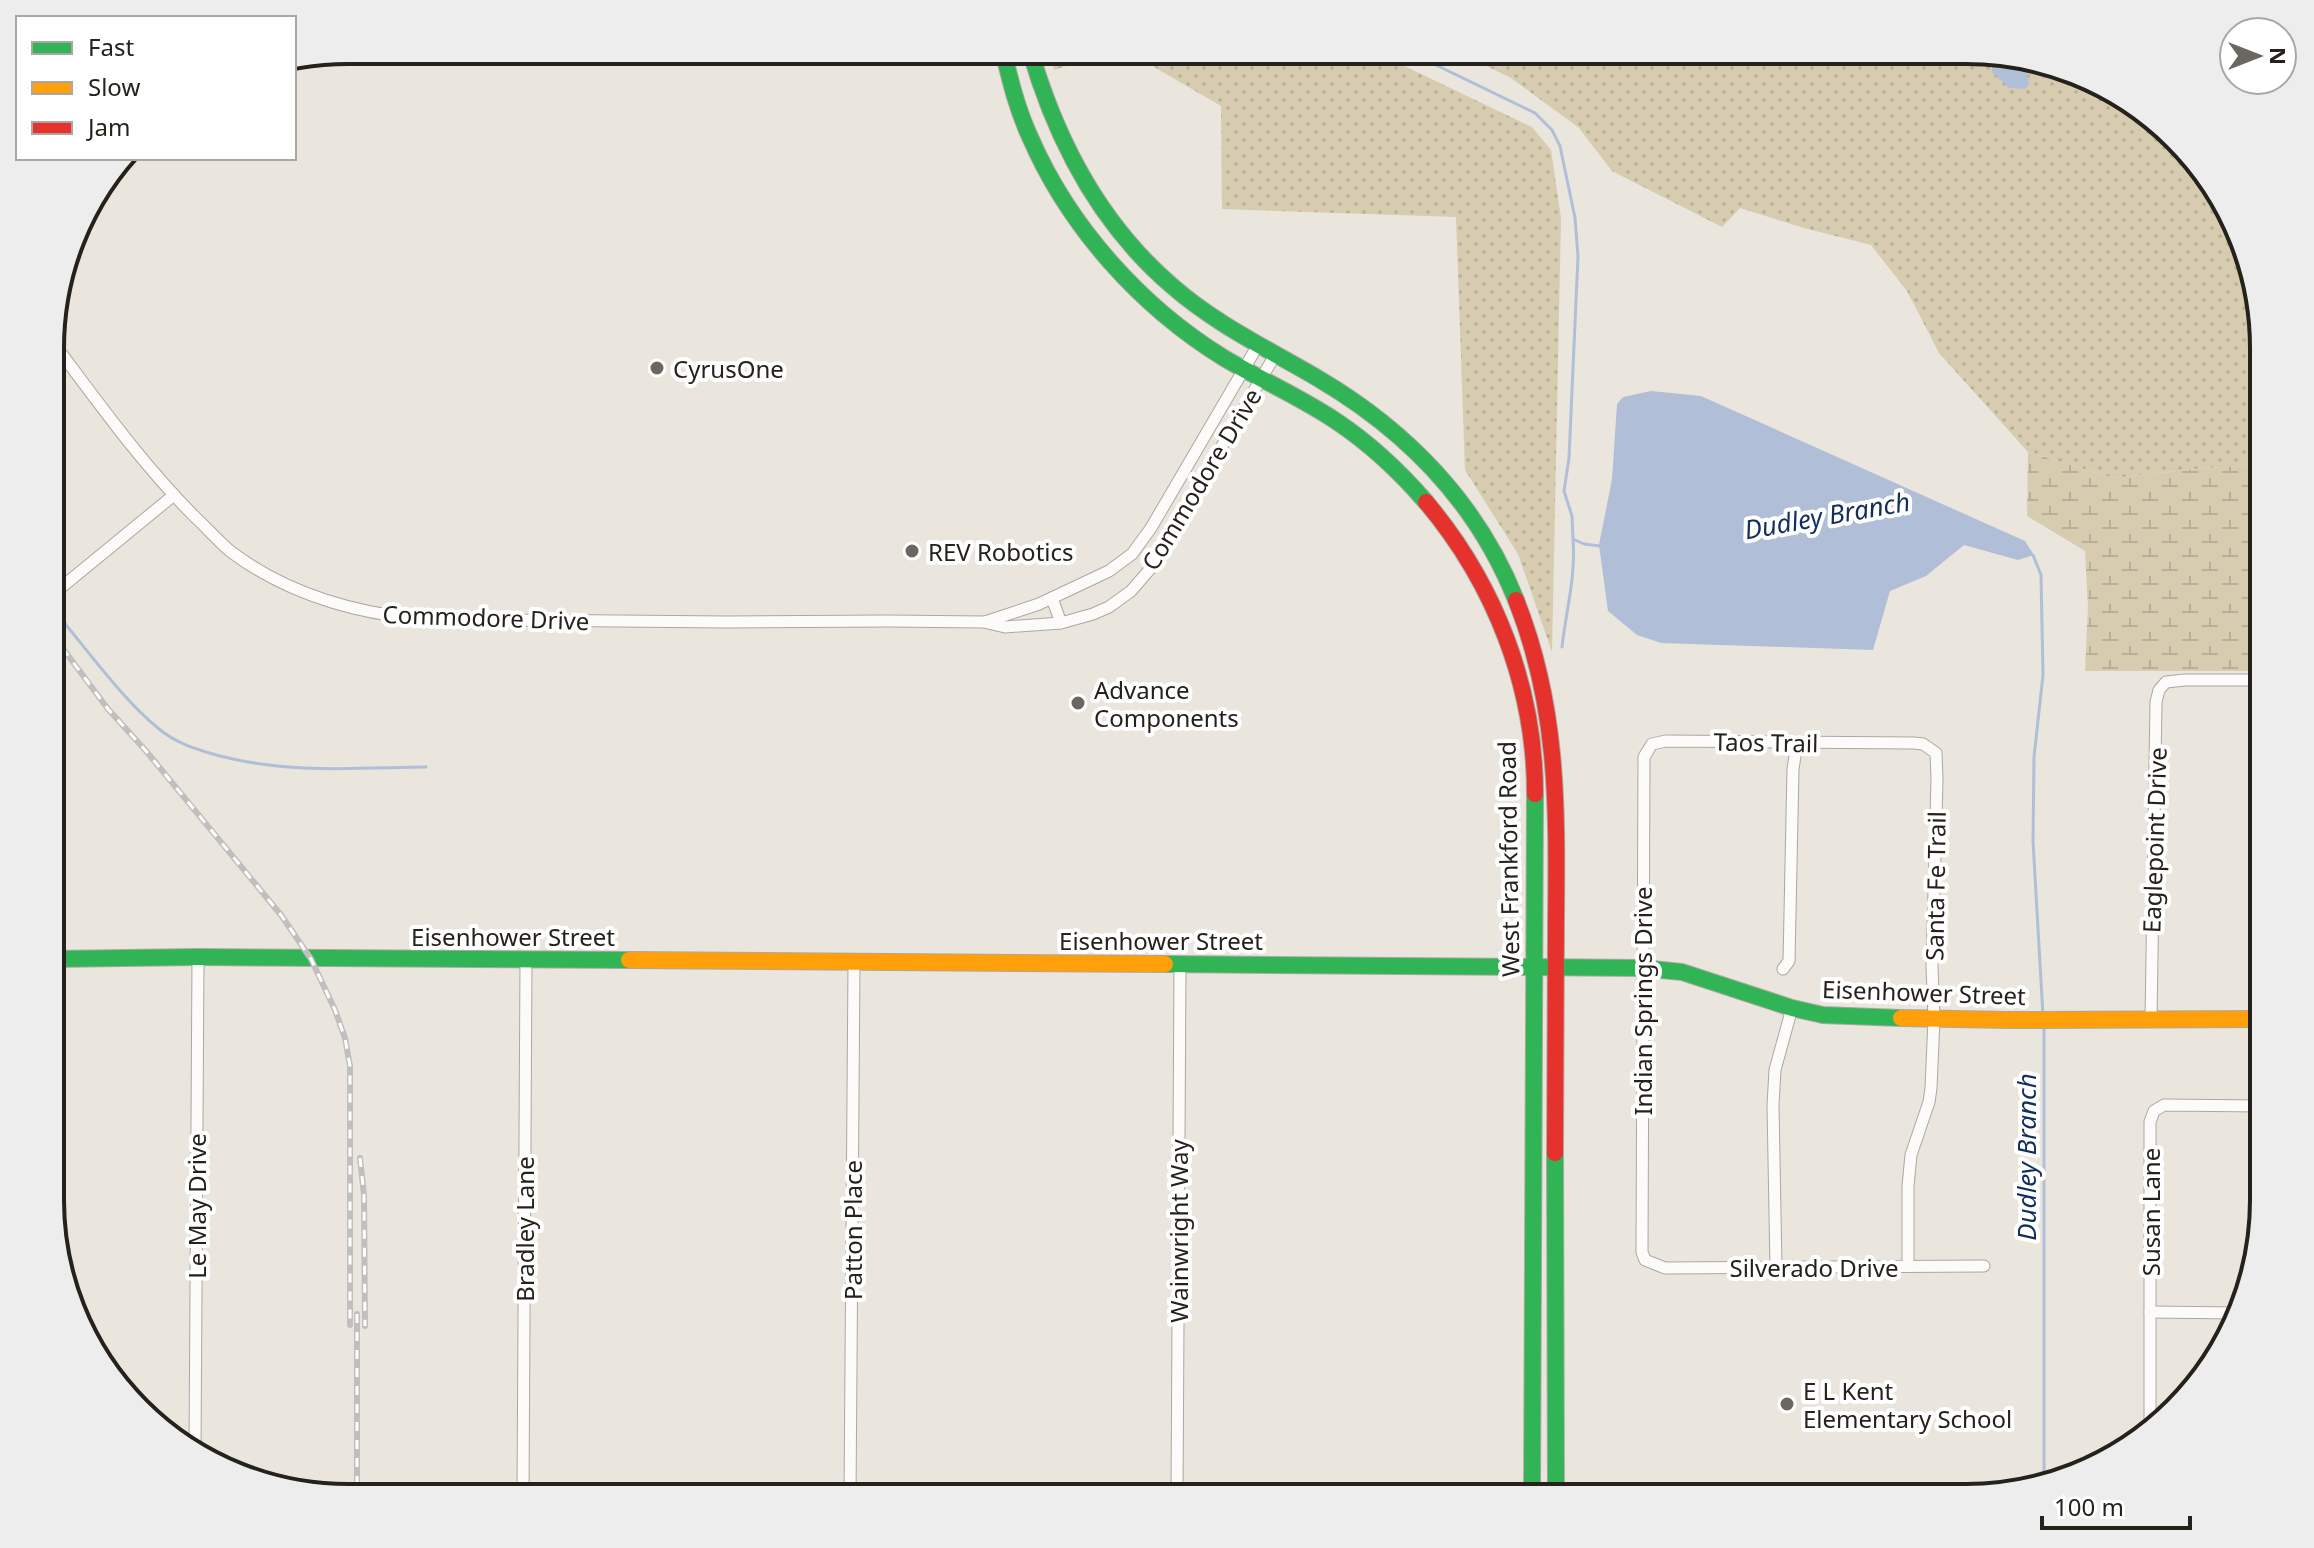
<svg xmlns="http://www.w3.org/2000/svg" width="2314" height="1548" font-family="'Noto Sans',sans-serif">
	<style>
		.grass { fill: url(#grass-dots) }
		.wetland { fill: url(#wetland-marsh) }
		.water { fill: #b0bfd7 }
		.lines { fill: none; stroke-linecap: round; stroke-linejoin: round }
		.stream { stroke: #b0bfd7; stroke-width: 3 }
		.street-casing { stroke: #aba8a2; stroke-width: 13 }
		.fast-casing { stroke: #aba8a2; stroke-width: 18 }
		.slow-casing { stroke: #aba8a2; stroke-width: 18 }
		.jam-casing { stroke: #aba8a2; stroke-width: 18 }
		.street { stroke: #fcfbfa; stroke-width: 11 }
		.fast { stroke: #30b455; stroke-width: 16 }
		.slow { stroke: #ff9f0a; stroke-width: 16 }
		.jam { stroke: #e5322d; stroke-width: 16 }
		.rail-casing { stroke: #c0bfbd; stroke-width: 6 }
		.rail { stroke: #fff; stroke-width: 3; stroke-dasharray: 9; stroke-linecap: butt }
		.poi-dot { fill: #6a6760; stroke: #fff; stroke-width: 3 }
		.labels { text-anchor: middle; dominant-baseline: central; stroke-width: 8; stroke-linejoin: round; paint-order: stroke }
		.poi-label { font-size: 24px; fill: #25221c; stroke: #fff; text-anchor: start }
		.street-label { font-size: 24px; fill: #25221c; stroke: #fff }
		.water-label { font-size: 26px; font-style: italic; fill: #112e5d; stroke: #fff }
		.rim { fill: none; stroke: #25221c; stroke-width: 4 }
	</style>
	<defs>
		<pattern id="grass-dots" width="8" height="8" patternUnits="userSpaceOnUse" patternTransform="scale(2)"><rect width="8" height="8" fill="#d7ccb0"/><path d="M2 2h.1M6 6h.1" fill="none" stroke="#b8af97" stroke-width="1.8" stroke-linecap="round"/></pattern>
		<pattern id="wetland-marsh" width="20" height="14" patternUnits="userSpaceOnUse" patternTransform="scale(2)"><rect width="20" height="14" fill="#d7ccb0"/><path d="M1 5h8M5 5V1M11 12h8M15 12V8" fill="none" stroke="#b8af97"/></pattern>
	</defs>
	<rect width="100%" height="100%" fill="#eae6dd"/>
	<!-- grass -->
	<g class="grass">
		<polygon points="1049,50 1116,50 1054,70"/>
		<polygon points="1125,50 1371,50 1532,127 1551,150 1561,218 1552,652 1518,554 1465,470 1456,217 1222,209 1221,106"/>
		<polygon points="1454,50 1966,50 2061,66 2132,100 2224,199 2263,329 2263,464 2194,469 2114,478 2028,452 1939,353 1907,291 1871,245 1804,228 1740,208 1722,227 1612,171 1579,128 1511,78"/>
	</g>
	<!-- wetland -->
	<polygon class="wetland" points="2028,452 2114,478 2194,469 2263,464 2263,671 2085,671 2088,607 2085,551 2027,516"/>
	<!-- water -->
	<g class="water">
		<polygon points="2024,60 2038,62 2027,70 2029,84 2025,89 2009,88 1992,72 1992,65 2010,67"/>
		<polygon points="1651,391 1701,396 2025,541 2034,555 2018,560 1964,545 1926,576 1890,591 1873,650 1661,643 1637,635 1608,611 1599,545 1612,479 1617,404 1623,397"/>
	</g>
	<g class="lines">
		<!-- stream -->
		<g class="stream">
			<polyline points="1405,50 1535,113 1552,130 1560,146 1575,218 1578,256 1569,458 1564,491 1572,516 1573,539 1584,544 1600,546"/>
			<polyline points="2033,555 2041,575 2043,675 2034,757 2033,841 2043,1016"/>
			<path d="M60 611 66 625C95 660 124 700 159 729 177 744 199 750 220 756 290 774 355 768 426 767"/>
			<path d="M1562 647C1566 611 1576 576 1573 540"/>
			<polyline points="2044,1480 2044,1027"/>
		</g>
		<!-- street casing -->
		<g class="street-casing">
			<g id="street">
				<path d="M52 341C98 402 141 463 195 517 207 528 218 541 230 551 284 592 351 612 417 619L727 622 888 621 984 622 1005 627 1061 623 1093 614 1109 607 1131 591 1151 568 1275 355"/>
				<polyline points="52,595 174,495"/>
				<polyline points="1052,598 1061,623"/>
				<polyline points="985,622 1039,604 1109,571 1132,554 1151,528 1258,345"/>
				<polyline points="1783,969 1789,961 1793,769 1797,743"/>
				<polyline points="2151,1020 2156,702 2159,690 2166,682 2185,680 2263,680"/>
				<polyline points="1908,1266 1908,1186 1911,1155 1929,1102 1931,1088 1934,1019 1932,966 1937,779 1936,753 1923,744 1914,743 1666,741 1652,744 1644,757 1642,1252 1645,1260 1665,1268 1984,1266"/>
				<polyline points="1776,1268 1773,1105 1775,1070 1792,1008"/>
				<polyline points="2150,1312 2239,1313"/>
				<polyline points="2150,1425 2150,1122 2154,1111 2164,1105 2263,1106"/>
				<polyline points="195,1454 198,957"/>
				<polyline points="523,1498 526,960"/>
				<polyline points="850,1498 854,962"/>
				<polyline points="1177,1498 1180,964"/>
			</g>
		</g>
		<!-- fast casing -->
		<g class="fast-casing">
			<g id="fast">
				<path d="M1003 50C1010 80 1017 109 1030 137 1069 227 1141 307 1224 358 1261 380 1300 397 1336 421 1369 443 1400 472 1426 502"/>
				<path d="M1030 50C1056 140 1099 223 1171 285 1215 324 1268 349 1319 379 1407 431 1478 504 1516 600"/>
				<polyline points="52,959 198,957 629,960"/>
				<polyline points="1165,964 1642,968 1682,972 1792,1008 1823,1015 1901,1018"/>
				<polyline points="1555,1153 1556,1498"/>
				<polyline points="1532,1498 1535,794"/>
			</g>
		</g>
		<!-- slow casing -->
		<g class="slow-casing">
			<g id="slow">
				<polyline points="629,960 1165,964"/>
				<polyline points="1901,1018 2009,1020 2263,1019"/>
			</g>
		</g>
		<!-- jam casing -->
		<g class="jam-casing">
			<g id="jam">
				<path d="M1426 502C1495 584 1535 687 1535 794"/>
				<path d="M1516 600C1559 708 1557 809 1556 923 1555 1000 1555 1077 1555 1153"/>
			</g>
		</g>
		<!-- street -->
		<use href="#street" class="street"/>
		<!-- fast -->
		<use href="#fast" class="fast"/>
		<!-- slow -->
		<use href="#slow" class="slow"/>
		<!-- jam -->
		<use href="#jam" class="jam"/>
		<!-- rail casing -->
		<g class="rail-casing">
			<g id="rail">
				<polyline points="52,634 108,709 146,751 281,915 311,959 335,1010 345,1038 350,1066 350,1325"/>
				<polyline points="360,1158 364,1195 365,1326"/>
				<polyline points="357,1314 357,1498"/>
			</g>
		</g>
		<!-- rail -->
		<use href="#rail" class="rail"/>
	</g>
	<!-- markers -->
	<g class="poi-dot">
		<circle cx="657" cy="368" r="8"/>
		<circle cx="912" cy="551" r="8"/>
		<circle cx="1078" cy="703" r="8"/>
		<circle cx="1787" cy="1404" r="8"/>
	</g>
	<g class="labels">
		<!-- poi labels -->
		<g class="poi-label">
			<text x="673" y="368">CyrusOne</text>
			<text x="928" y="551">REV Robotics</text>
			<text x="1094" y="689">Advance<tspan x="1094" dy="28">Components</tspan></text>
			<text x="1803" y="1390">E L Kent<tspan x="1803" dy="28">Elementary School</tspan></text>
		</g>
		<!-- street labels -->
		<g class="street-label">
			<text transform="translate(1201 479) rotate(-59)">Commodore Drive</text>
			<text transform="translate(486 617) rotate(2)">Commodore Drive</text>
			<text transform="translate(1766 742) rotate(1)">Taos Trail</text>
			<text transform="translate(2154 840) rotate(-88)">Eaglepoint Drive</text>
			<text transform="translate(1508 859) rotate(-91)">West Frankford Road</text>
			<text transform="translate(1935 886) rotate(-89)">Santa Fe Trail</text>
			<text x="513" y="936">Eisenhower Street</text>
			<text x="1161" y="940">Eisenhower Street</text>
			<text transform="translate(1924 992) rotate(2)">Eisenhower Street</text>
			<text transform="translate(1642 1001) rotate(-90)">Indian Springs Drive</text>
			<text transform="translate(196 1206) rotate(-90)">Le May Drive</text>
			<text transform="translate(2150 1212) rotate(-90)">Susan Lane</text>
			<text transform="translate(524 1229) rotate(-90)">Bradley Lane</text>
			<text transform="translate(852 1230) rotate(-90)">Patton Place</text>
			<text transform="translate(1178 1231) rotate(-90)">Wainwright Way</text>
			<text x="1814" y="1267">Silverado Drive</text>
		</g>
		<!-- water labels -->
		<g class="water-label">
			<text transform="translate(1827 515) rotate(-10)">Dudley Branch</text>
			<text transform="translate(2026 1157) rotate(-90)">Dudley Branch</text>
		</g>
	</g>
	<!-- crop -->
	<path d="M0 0H2314V1548H0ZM348 64H1966A284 284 0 0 1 2250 348V1200A284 284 0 0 1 1966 1484H348A284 284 0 0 1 64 1200V348A284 284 0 0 1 348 64Z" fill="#eeeded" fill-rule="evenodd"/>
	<path class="rim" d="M348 64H1966A284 284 0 0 1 2250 348V1200A284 284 0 0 1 1966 1484H348A284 284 0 0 1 64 1200V348A284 284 0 0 1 348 64Z"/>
	<!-- legend -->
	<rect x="16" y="16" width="280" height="144" fill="#ffffff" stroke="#a8a7a4" stroke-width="2"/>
	<rect x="32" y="42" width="40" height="12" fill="#30b455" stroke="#a8a7a4" stroke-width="2"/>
	<text x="88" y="56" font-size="24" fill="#25221c">Fast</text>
	<rect x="32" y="82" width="40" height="12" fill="#ff9f0a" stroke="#a8a7a4" stroke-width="2"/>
	<text x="88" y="96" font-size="24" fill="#25221c">Slow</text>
	<rect x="32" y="122" width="40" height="12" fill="#e5322d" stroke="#a8a7a4" stroke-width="2"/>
	<text x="88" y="136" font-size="24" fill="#25221c">Jam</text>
	<!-- north arrow -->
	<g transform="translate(2258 56) rotate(90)"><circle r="38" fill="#ffffff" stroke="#a8a7a4" stroke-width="2"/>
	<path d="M0-6L14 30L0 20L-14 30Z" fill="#6a6760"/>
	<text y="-12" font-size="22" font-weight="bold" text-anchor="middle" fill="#25221c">N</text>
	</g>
	<!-- scale -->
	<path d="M2042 1516v12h148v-12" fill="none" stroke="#25221c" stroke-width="4"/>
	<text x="2054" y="1516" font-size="24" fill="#25221c" stroke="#ffffff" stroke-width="6" paint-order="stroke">100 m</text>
</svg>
